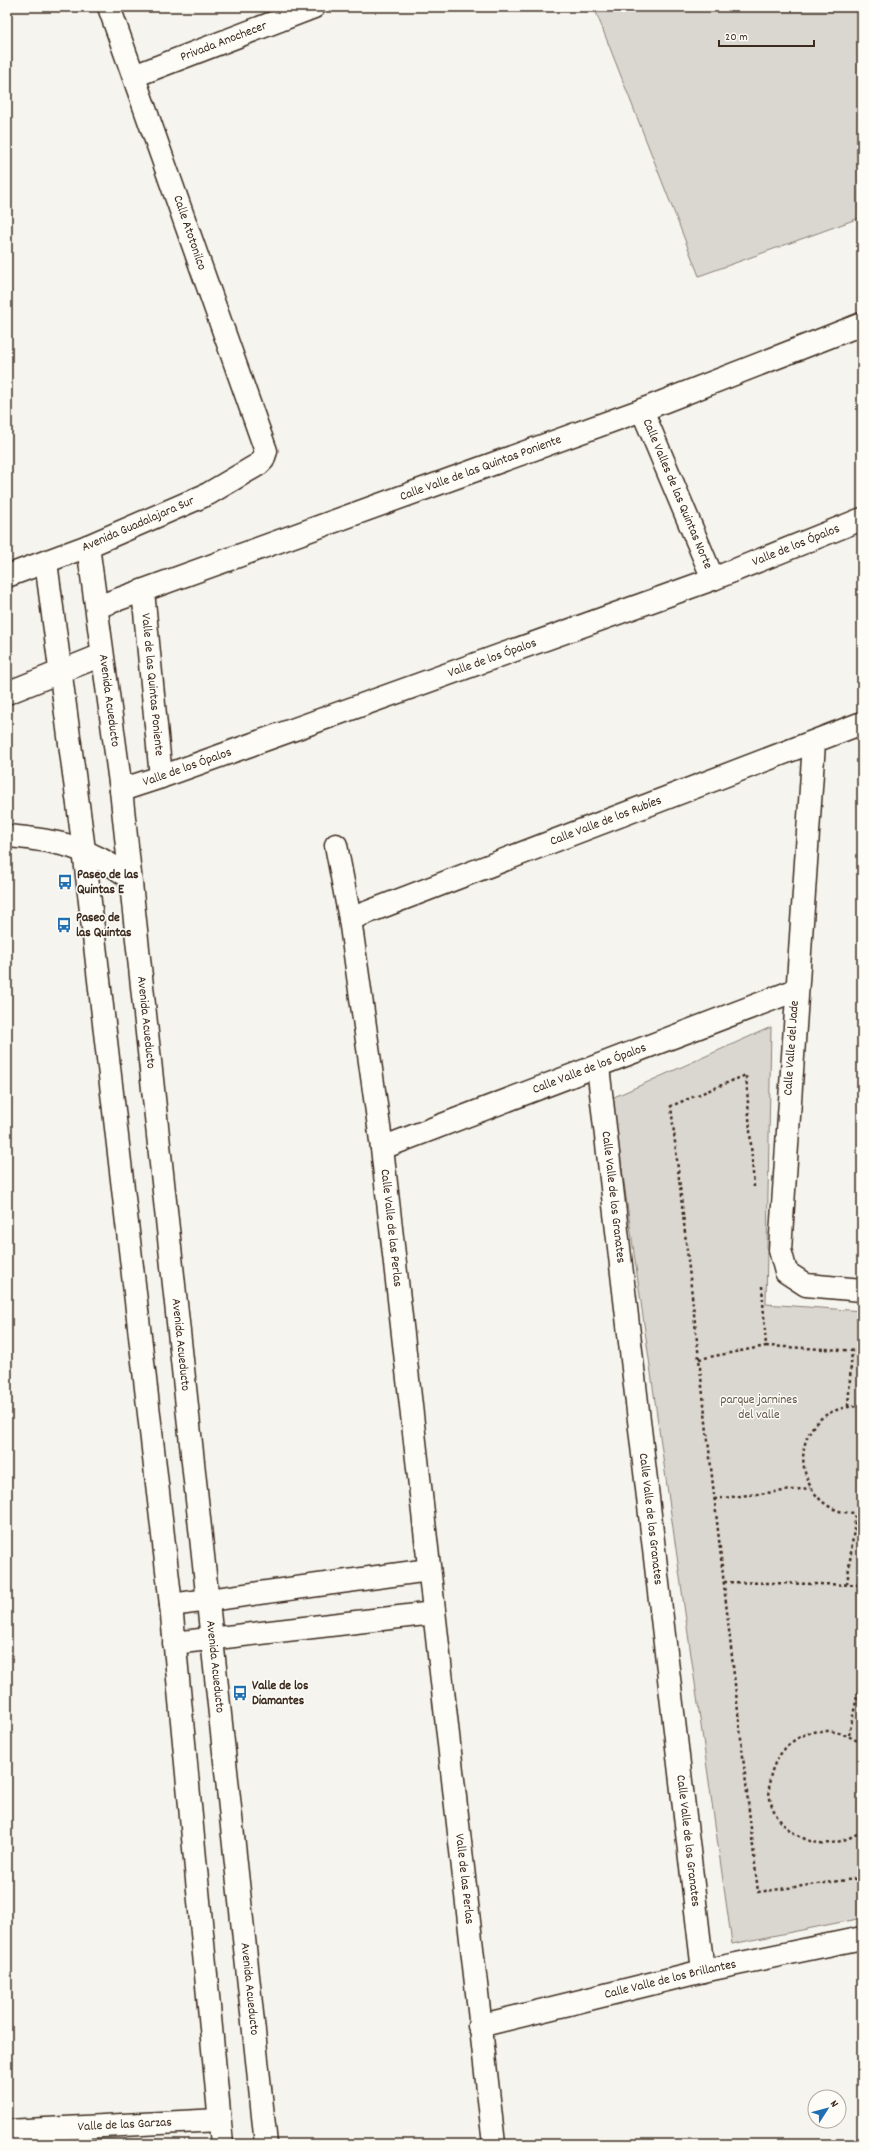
<svg xmlns="http://www.w3.org/2000/svg" width="869" height="2151" font-family="Dekko,sans-serif">
	<style>
		.green { fill: #dad6d0; stroke: #8a8077 }
		.lines { fill: none; stroke-linecap: round; stroke-linejoin: round }
		.minor-casing { stroke: #3b2a1e; stroke-width: 25 }
		.path { stroke: #3b2a1e; stroke-width: 2.5; stroke-dasharray: 3 3; stroke-linecap: butt }
		.minor { stroke: #fdfcf7; stroke-width: 22 }
		.labels { text-anchor: middle; dominant-baseline: central; stroke-width: 3; stroke-linejoin: round; paint-order: stroke }
		.street-label { font-size: 13px; fill: #3b2a1e; stroke: #fdfcf7 }
		.poi-label { font-size: 13px; font-weight: bold; fill: #3b2a1e; stroke: #fdfcf7; text-anchor: start }
		.park-label { font-size: 13px; fill: #63554a; stroke: #fdfcf7 }
	</style>
	<rect width="100%" height="100%" fill="#f5f4ee"/>
	<filter id="ink" filterUnits="userSpaceOnUse"><feTurbulence type="fractalNoise" baseFrequency=".025" numOctaves="2"/><feDisplacementMap in="SourceGraphic" scale="8" xChannelSelector="R" yChannelSelector="G"/><feConvolveMatrix kernelMatrix="1 2 1 2 8 2 1 2 1" color-interpolation-filters="sRGB"/></filter>
	<g filter="url(#ink)">
		<!-- green -->
		<g class="green">
			<polygon points="594,7 862,7 862,217 699,276"/>
			<polygon points="771,1027 766,1304 862,1311 862,1918 732,1944 612,1098"/>
		</g>
		<g class="lines">
			<!-- minor casing -->
			<g class="minor-casing">
				<g id="minor">
					<path id="s1" d="M134 76 314 7"/>
					<path id="s2" d="M642 410 713 579"/>
					<path id="s3" d="M88 546 121 790 266 2144"/>
					<polyline points="46,562 84,850 171,1605 222,2144"/>
					<path id="s4" d="M7 576 88 546 208 494 259 464 263 460 266 451 109 7"/>
					<path id="s5" d="M143 591 161 777"/>
					<path id="s6" d="M97 607 642 410 862 324"/>
					<polyline points="7,693 102,655"/>
					<polyline points="814,743 780,1250 786,1272 806,1285 862,1290"/>
					<path id="s7" d="M121 790 161 777 713 579 862 519"/>
					<path d="M7 836C57 840 88 847 129 877"/>
					<path id="s8" d="M336 845 350 919 382 1148 494 2144"/>
					<path id="s9" d="M350 919 862 723"/>
					<path id="s10" d="M598 1067 703 1971"/>
					<path id="s11" d="M382 1148 796 990"/>
					<polyline points="171,1605 429,1570"/>
					<polyline points="174,1643 434,1613"/>
					<path id="s12" d="M479 2026 703 1971 862 1938"/>
					<path id="s13" d="M7 2131 219 2120"/>
				</g>
			</g>
			<!-- path -->
			<g class="path">
				<polyline points="754,1187 746,1075 671,1106 758,1892 862,1878"/>
				<polyline points="762,1286 766,1346 862,1351"/>
				<polyline points="699,1359 766,1346"/>
				<polyline points="848,1406 852,1351"/>
				<path d="M862 1406C773 1406 795 1524 862 1512"/>
				<polyline points="714,1499 810,1488"/>
				<polyline points="724,1582 862,1585"/>
				<polyline points="847,1584 856,1513"/>
				<polyline points="849,1735 862,1672"/>
				<path d="M862 1744C788 1693 728 1805 805 1839 825 1848 844 1842 862 1831"/>
			</g>
			<!-- minor -->
			<use href="#minor" class="minor"/>
		</g>
	</g>
	<!-- icons -->
	<defs>
		<g id="bus-bare" transform="scale(1.2)"><path d="M-5-6H5V4H4V6H2V4H-2V6H-4V4H-5ZM-3.5-4V0h7V-4ZM-3.5 1.2v1.5H-2V1.2ZM2 1.2v1.5H3.5V1.2Z" fill="#1f6fb2" stroke="#fdfcf7" stroke-width="2.5" paint-order="stroke"/></g>
	</defs>
	<g fill-rule="evenodd">
		<use href="#bus-bare" x="65" y="882"/>
		<use href="#bus-bare" x="64" y="925"/>
		<use href="#bus-bare" x="240" y="1693"/>
	</g>
	<g class="labels">
		<!-- street labels -->
		<g class="street-label">
			<text stroke="none"><textPath href="#s1" startOffset="96">Privada Anochecer</textPath></text>
			<text transform="translate(189 233) rotate(71)">Calle Atotonilco</text>
			<text stroke="none"><textPath href="#s6" startOffset="408">Calle Valle de las Quintas Poniente</textPath></text>
			<text stroke="none"><textPath href="#s2" startOffset="91">Calle Valles de las Quintas Norte</textPath></text>
			<text stroke="none"><textPath href="#s4" startOffset="141">Avenida Guadalajara Sur</textPath></text>
			<text stroke="none"><textPath href="#s7" startOffset="718">Valle de los Ópalos</textPath></text>
			<text stroke="none"><textPath href="#s7" startOffset="394">Valle de los Ópalos</textPath></text>
			<text stroke="none"><textPath href="#s5" startOffset="94">Valle de las Quintas Poniente</textPath></text>
			<text stroke="none"><textPath href="#s3" startOffset="156">Avenida Acueducto</textPath></text>
			<text stroke="none"><textPath href="#s7" startOffset="70">Valle de los Ópalos</textPath></text>
			<text stroke="none"><textPath href="#s9" startOffset="274">Calle Valle de los Rubíes</textPath></text>
			<text stroke="none"><textPath href="#s3" startOffset="480">Avenida Acueducto</textPath></text>
			<text transform="translate(792 1048) rotate(-86)">Calle Valle del Jade</text>
			<text stroke="none"><textPath href="#s11" startOffset="222">Calle Valle de los Ópalos</textPath></text>
			<text stroke="none"><textPath href="#s10" startOffset="131">Calle Valle de los Granates</textPath></text>
			<text stroke="none"><textPath href="#s8" startOffset="387">Calle Valle de las Perlas</textPath></text>
			<text stroke="none"><textPath href="#s3" startOffset="804">Avenida Acueducto</textPath></text>
			<text stroke="none"><textPath href="#s10" startOffset="455">Calle Valle de los Granates</textPath></text>
			<text stroke="none"><textPath href="#s3" startOffset="1128">Avenida Acueducto</textPath></text>
			<text stroke="none"><textPath href="#s10" startOffset="779">Calle Valle de los Granates</textPath></text>
			<text stroke="none"><textPath href="#s8" startOffset="1042">Valle de las Perlas</textPath></text>
			<text stroke="none"><textPath href="#s12" startOffset="197">Calle Valle de los Brillantes</textPath></text>
			<text stroke="none"><textPath href="#s3" startOffset="1452">Avenida Acueducto</textPath></text>
			<text stroke="none"><textPath href="#s13" startOffset="118">Valle de las Garzas</textPath></text>
		</g>
		<!-- poi labels -->
		<g class="poi-label">
			<text x="77" y="875">Paseo de las<tspan x="77" dy="15">Quintas E</tspan></text>
			<text x="76" y="918">Paseo de<tspan x="76" dy="15">las Quintas</tspan></text>
			<text x="252" y="1686">Valle de los<tspan x="252" dy="15">Diamantes</tspan></text>
		</g>
		<!-- park labels -->
		<g class="park-label">
			<text x="759" y="1400">parque jarnines<tspan x="759" dy="15">del valle</tspan></text>
		</g>
	</g>
	<!-- margin -->
	<rect width="869" height="2151" fill="none" stroke="#fdfcf7" stroke-width="24"/>
	<rect x="12" y="12" width="845" height="2127" fill="none" stroke="#3b2a1e" stroke-width="1.5" filter="url(#ink)"/>
	<!-- north arrow -->
	<g transform="translate(827 2109) rotate(54)"><circle r="19" fill="#fdfcf7" stroke="#afa8a0"/>
	<path d="M0-3L7 15L0 10L-7 15Z" fill="#1f6fb2"/>
	<text y="-6" font-size="11" font-weight="bold" text-anchor="middle" fill="#3b2a1e">N</text>
	</g>
	<!-- scale -->
	<path d="M719 40v6h95v-6" fill="none" stroke="#3b2a1e" stroke-width="2"/>
	<text x="725" y="40" font-size="12" fill="#3b2a1e" stroke="#fdfcf7" stroke-width="3" paint-order="stroke">20 m</text>
</svg>
